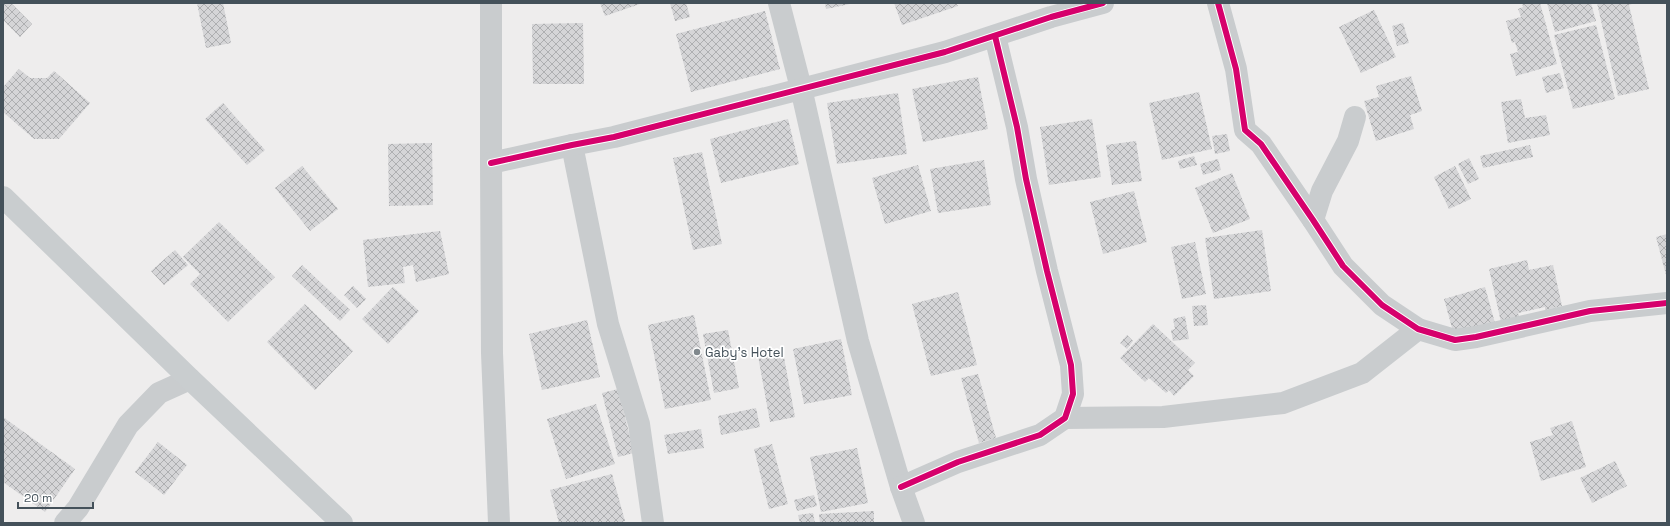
<svg xmlns="http://www.w3.org/2000/svg" width="1670" height="526" font-family="'Space Grotesk',sans-serif">
	<style>
		.building { fill: url(#building-cross-hatch) }
		.lines { fill: none; stroke-linecap: round; stroke-linejoin: round }
		.street { stroke: #c9ccce; stroke-width: 22 }
		.secondary { stroke: #c9cdcf; stroke-width: 22 }
		.cycleway-casing { stroke: #fff; stroke-width: 8 }
		.cycleway { stroke: #d6006c; stroke-width: 6 }
		.poi-dot { fill: #80888d; stroke: #fff; stroke-width: 1.5 }
		.labels { text-anchor: middle; dominant-baseline: central; stroke-width: 3.5; stroke-linejoin: round; paint-order: stroke }
		.poi-label { font-size: 13px; fill: #44515a; stroke: #fff; text-anchor: start }
	</style>
	<defs>
		<pattern id="building-cross-hatch" width="8" height="8" patternUnits="userSpaceOnUse"><rect width="8" height="8" fill="#d5d5d7"/><path d="M0 0l8 8M0 8l8-8" fill="none" stroke="#aeafb1"/></pattern>
	</defs>
	<rect width="100%" height="100%" fill="#eeeded"/>
	<!-- building -->
	<g class="building">
		<polygon points="3,3 11,3 32,24 20,37 3,20"/>
		<polygon points="197,3 223,3 231,43 206,48"/>
		<polygon points="600,3 643,3 605,16"/>
		<polygon points="670,3 686,3 690,17 675,21"/>
		<polygon points="825,3 850,3 850,4 826,9"/>
		<polygon points="894,3 956,3 958,6 902,25"/>
		<polygon points="1522,3 1540,3 1557,64 1516,76 1510,54 1518,52 1515,42 1512,43 1506,21 1521,17 1518,9 1523,7"/>
		<polygon points="1547,3 1591,3 1596,21 1555,32"/>
		<polygon points="1597,3 1635,3 1629,5 1649,89 1618,96"/>
		<polygon points="1374,10 1396,57 1361,73 1339,27"/>
		<polygon points="765,11 780,69 691,92 676,34"/>
		<polygon points="583,23 584,84 533,84 532,24"/>
		<polygon points="1403,23 1409,43 1397,46 1392,26"/>
		<polygon points="1596,25 1615,99 1573,109 1554,35"/>
		<polygon points="19,69 30,78 47,78 54,71 90,103 59,139 34,139 3,112 3,87"/>
		<polygon points="1560,73 1564,88 1546,93 1542,77"/>
		<polygon points="1411,76 1422,111 1410,115 1414,129 1376,141 1364,101 1379,97 1376,86"/>
		<polygon points="978,77 988,129 923,142 912,89"/>
		<polygon points="1199,92 1212,149 1162,160 1149,103"/>
		<polygon points="898,93 907,154 837,164 827,103"/>
		<polygon points="1521,99 1525,118 1546,115 1550,135 1508,143 1501,102"/>
		<polygon points="223,103 265,150 247,165 205,119"/>
		<polygon points="788,119 799,164 721,183 710,139"/>
		<polygon points="1092,119 1101,177 1049,185 1040,127"/>
		<polygon points="1227,134 1230,151 1215,154 1212,136"/>
		<polygon points="1136,141 1142,181 1112,185 1106,145"/>
		<polygon points="432,143 433,205 389,206 388,144"/>
		<polygon points="1530,145 1533,157 1483,168 1480,156"/>
		<polygon points="702,152 722,244 693,250 673,158"/>
		<polygon points="1194,156 1197,165 1180,169 1178,161"/>
		<polygon points="1469,158 1479,179 1468,184 1458,164"/>
		<polygon points="1218,159 1221,170 1203,175 1200,164"/>
		<polygon points="984,160 991,205 938,213 930,169"/>
		<polygon points="918,165 931,211 885,224 872,178"/>
		<polygon points="302,166 338,209 310,231 275,188"/>
		<polygon points="1455,166 1471,199 1449,209 1434,177"/>
		<polygon points="1232,173 1250,219 1213,233 1195,188"/>
		<polygon points="1134,191 1147,242 1103,254 1090,202"/>
		<polygon points="219,222 275,277 228,322 190,284 200,274 183,257"/>
		<polygon points="1262,230 1271,291 1214,299 1205,238"/>
		<polygon points="440,231 449,274 416,282 413,265 403,267 405,283 368,287 363,240"/>
		<polygon points="1667,234 1667,275 1666,275 1656,237"/>
		<polygon points="1195,242 1206,294 1182,299 1171,247"/>
		<polygon points="175,250 188,265 164,285 151,271"/>
		<polygon points="1527,260 1529,270 1553,265 1562,306 1545,310 1545,307 1518,313 1520,318 1501,322 1489,269"/>
		<polygon points="302,265 350,310 340,321 292,276"/>
		<polygon points="353,286 366,299 357,308 344,295"/>
		<polygon points="393,287 419,311 388,344 362,319"/>
		<polygon points="1485,287 1495,323 1454,335 1444,299"/>
		<polygon points="958,292 977,365 931,376 912,304"/>
		<polygon points="305,304 353,351 315,390 267,342"/>
		<polygon points="1206,305 1208,325 1194,326 1192,306"/>
		<polygon points="694,315 711,400 665,409 648,325"/>
		<polygon points="1185,316 1189,339 1173,341 1171,330 1175,329 1173,319"/>
		<polygon points="587,320 600,377 542,390 529,334"/>
		<polygon points="1153,324 1195,363 1188,370 1194,376 1174,396 1169,390 1166,393 1149,378 1145,382 1120,358"/>
		<polygon points="728,330 739,388 714,393 703,334"/>
		<polygon points="1127,335 1133,341 1127,349 1120,343"/>
		<polygon points="841,339 852,395 804,404 793,349"/>
		<polygon points="783,352 795,417 770,422 758,356"/>
		<polygon points="978,374 996,438 979,443 961,378"/>
		<polygon points="618,389 634,453 618,457 602,393"/>
		<polygon points="596,404 615,464 566,479 547,419"/>
		<polygon points="756,408 760,427 721,435 718,416"/>
		<polygon points="3,417 75,469 45,512 3,482"/>
		<polygon points="1572,421 1586,467 1541,481 1530,442 1553,435 1550,428"/>
		<polygon points="701,429 704,448 668,454 664,435"/>
		<polygon points="158,442 187,465 164,495 135,472"/>
		<polygon points="772,444 788,504 769,509 754,449"/>
		<polygon points="857,448 868,503 821,512 810,457"/>
		<polygon points="1615,461 1627,486 1592,503 1580,478"/>
		<polygon points="612,474 625,521 619,523 559,523 550,490"/>
		<polygon points="814,495 817,506 797,511 794,500"/>
		<polygon points="874,511 874,523 820,523 819,514"/>
		<polygon points="813,513 815,523 800,523 798,515"/>
	</g>
	<g class="lines">
		<!-- street -->
		<g class="street">
			<polyline points="491,3 491,163 492,353 499,523"/>
			<polyline points="779,3 801,88 858,341 901,487 914,523"/>
			<polyline points="1218,3 1236,69 1245,130 1261,144 1313,220 1343,266 1382,305 1418,329 1455,340 1476,337 1590,311 1667,303"/>
			<polyline points="572,145 608,324 639,424 653,523"/>
			<polyline points="491,163 572,145 614,137 945,52 1051,17 1103,3"/>
			<polyline points="1313,220 1322,191 1348,141 1355,117"/>
			<polyline points="1065,418 1163,417 1283,403 1362,373 1418,329"/>
			<polyline points="901,487 958,462 1040,435 1065,418 1073,394 1071,365 1047,271 1026,179 1017,127 995,36"/>
			<polyline points="65,523 78,508 128,425 159,393 190,379"/>
		</g>
		<!-- secondary -->
		<polyline class="secondary" points="3,197 190,379 342,523"/>
		<!-- cycleway casing -->
		<g class="cycleway-casing">
			<g id="cycleway">
				<polyline points="1218,3 1236,69 1245,130 1261,144 1313,220 1343,266 1382,305 1418,329 1455,340 1476,337 1590,311 1667,303"/>
				<polyline points="491,163 572,145 614,137 945,52 1051,17 1103,3"/>
				<polyline points="901,487 958,462 1040,435 1065,418 1073,394 1071,365 1047,271 1026,179 1017,127 995,36"/>
			</g>
		</g>
		<!-- cycleway -->
		<use href="#cycleway" class="cycleway"/>
	</g>
	<!-- markers -->
	<circle class="poi-dot" cx="697" cy="352" r="4"/>
	<g class="labels">
		<!-- poi labels -->
		<g class="poi-label">
			<text x="705" y="352">Gaby's Hotel</text>
		</g>
	</g>
	<!-- border -->
	<rect width="1670" height="526" fill="none" stroke="#44515a" stroke-width="8"/>
	<!-- scale -->
	<path d="M18 502v6h75v-6" fill="none" stroke="#44515a" stroke-width="2"/>
	<text x="24" y="502" font-size="12" fill="#44515a" stroke="#ffffff" stroke-width="3" paint-order="stroke">20 m</text>
</svg>
